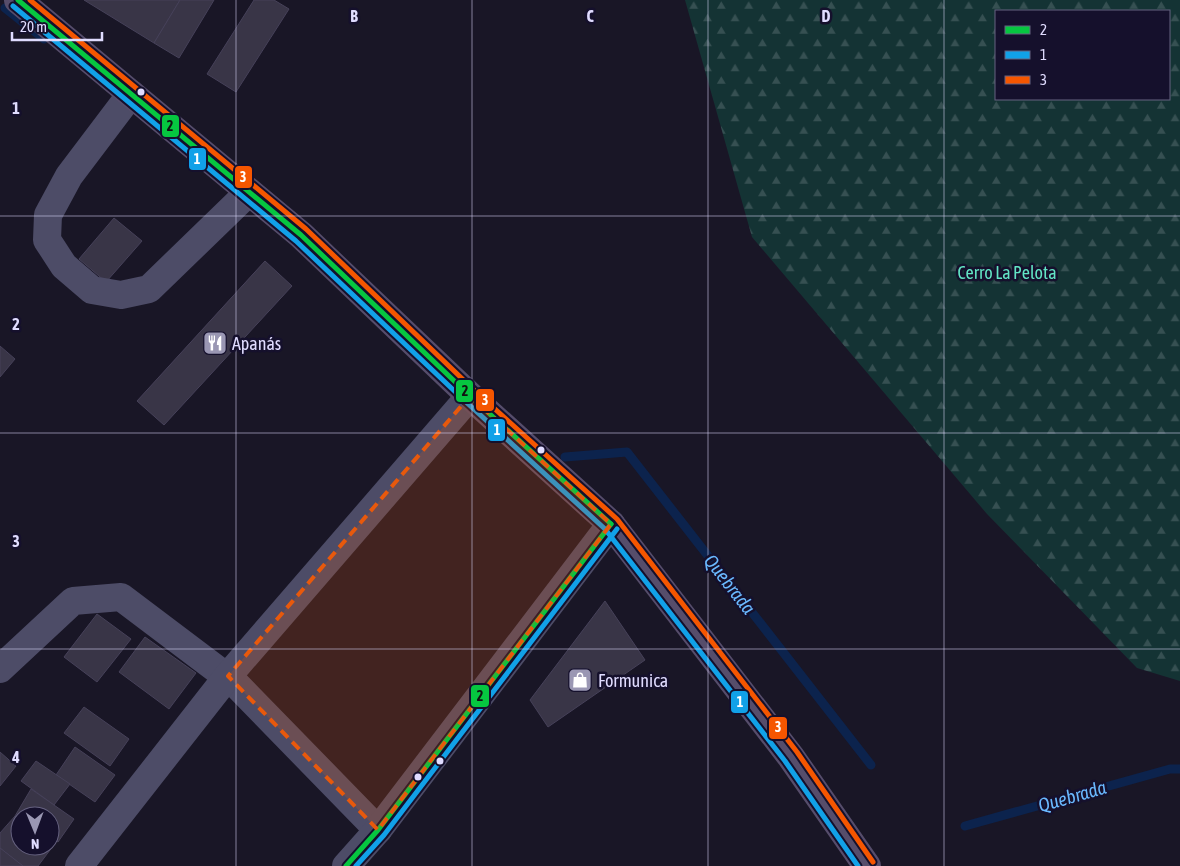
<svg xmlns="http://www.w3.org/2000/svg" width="1180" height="866" font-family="'Asap Condensed',sans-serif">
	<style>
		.forest { fill: url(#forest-firs); fill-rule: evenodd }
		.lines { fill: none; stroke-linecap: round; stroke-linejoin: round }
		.stream { stroke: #0c234d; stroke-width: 9 }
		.building { fill: #393547; stroke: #464159 }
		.minor { stroke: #4d4c67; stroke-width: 28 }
		.major { stroke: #564d6b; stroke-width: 28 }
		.bus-1-casing { stroke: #15102c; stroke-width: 9 }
		.bus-2-casing { stroke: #15102c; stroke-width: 9 }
		.bus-3-casing { stroke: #15102c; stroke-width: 9 }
		.bus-1 { stroke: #06c640; stroke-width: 5 }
		.bus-2 { stroke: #11a1e8; stroke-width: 5 }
		.bus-3 { stroke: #f55600; stroke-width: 5 }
		.marked { fill: #e8590c; fill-opacity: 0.2; stroke: #e8590c; stroke-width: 4; stroke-dasharray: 10 6; stroke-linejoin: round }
		.grid { fill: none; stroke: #e0dcff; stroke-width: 1; stroke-opacity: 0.55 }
		.bus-dot { fill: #e0dcff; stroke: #15102c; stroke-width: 2 }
		.labels { text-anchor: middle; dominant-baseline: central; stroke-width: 5; stroke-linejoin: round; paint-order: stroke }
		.park-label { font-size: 18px; fill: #62e5c5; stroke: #15102c }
		.poi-label { font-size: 18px; fill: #e0dcff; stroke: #15102c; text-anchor: start }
		.water-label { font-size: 19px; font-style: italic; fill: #6ab9ff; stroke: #15102c }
		.grid-label { font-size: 16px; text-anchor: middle; font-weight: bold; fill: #e0dcff; stroke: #15102c; stroke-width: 5; stroke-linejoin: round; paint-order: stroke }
		.line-badge { stroke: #15102c; stroke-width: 2 }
		.badge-label { font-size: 14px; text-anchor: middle; font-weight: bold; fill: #fff }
		.pale-badge-label { font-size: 14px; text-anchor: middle; font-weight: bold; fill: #111 }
	</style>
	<defs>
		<pattern id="forest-firs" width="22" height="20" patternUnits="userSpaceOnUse" patternTransform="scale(1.25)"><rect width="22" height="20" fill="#143334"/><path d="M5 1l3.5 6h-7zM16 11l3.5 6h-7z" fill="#365052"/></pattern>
	</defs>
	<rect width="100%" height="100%" fill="#191626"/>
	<!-- forest -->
	<path class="forest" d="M685 0H1180V681L1137 668 987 514 752 237ZM996 11H1169V99H996Z"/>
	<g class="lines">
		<!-- stream -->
		<g class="stream">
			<polyline points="5,8 44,39"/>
			<polyline points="565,457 627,452 871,765"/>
			<polyline points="965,826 1170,769 1180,769"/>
		</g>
	</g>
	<!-- building -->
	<g class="building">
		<polygon points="84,0 180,0 154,43"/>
		<polygon points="180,0 214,0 179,58 154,43"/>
		<polygon points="254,0 274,0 289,9 236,92 207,74"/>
		<polygon points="114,218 142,241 106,282 79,259"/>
		<polygon points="265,261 292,286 164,425 137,401"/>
		<polygon points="0,346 15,359 0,377"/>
		<polygon points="605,601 645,660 548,727 530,700"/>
		<polygon points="97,614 131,639 97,682 64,657"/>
		<polygon points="145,637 196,673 169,709 119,672"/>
		<polygon points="84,707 129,739 110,766 64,733"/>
		<polygon points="75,747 115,775 95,802 56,775"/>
		<polygon points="0,752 16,766 0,786"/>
		<polygon points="36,761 70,784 54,805 21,781"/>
		<polygon points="31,789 74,819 58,842 50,837 50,816 20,816 20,819 15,816"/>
		<polygon points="15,816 20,820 20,846 50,846 50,844 53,846 38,866 23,866 0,848 0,833"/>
		<polygon points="0,848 23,866 0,866"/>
	</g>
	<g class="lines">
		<!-- minor -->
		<g class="minor">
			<polyline points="131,94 69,176 48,215 47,240 64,266 92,290 121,295 149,289 249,192"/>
			<polyline points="0,669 73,601 121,597 227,677"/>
			<polyline points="228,676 378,830"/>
			<polyline points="79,866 227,677 470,396"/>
			<polyline points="346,866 378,830 611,524"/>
		</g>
		<!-- major -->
		<polyline class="major" points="18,0 301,235 470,396 611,524 791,757 867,866"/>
		<!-- bus-1 casing -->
		<g class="bus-1-casing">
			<g id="bus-1">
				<polyline points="18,0 301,235 470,396 611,524"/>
				<polyline points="346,866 378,830 611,524"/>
			</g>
		</g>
		<!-- bus-2 casing -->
		<g class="bus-2-casing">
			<g id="bus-2">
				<polyline points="13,6 296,241 465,401 605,529 785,761 858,866"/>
				<polyline points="356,866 384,835 617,529"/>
			</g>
		</g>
		<!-- bus-3 casing -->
		<g class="bus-3-casing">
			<polyline id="bus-3" points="30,0 306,229 475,391 617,519 797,752 873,862"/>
		</g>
		<!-- bus-1 -->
		<use href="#bus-1" class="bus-1"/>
		<!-- bus-2 -->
		<use href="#bus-2" class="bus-2"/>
		<!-- bus-3 -->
		<use href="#bus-3" class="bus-3"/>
	</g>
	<!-- marked area -->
	<path class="marked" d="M470 396 611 524 378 830 228 676Z"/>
	<!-- grid -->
	<path class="grid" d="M236 0V866M472 0V866M708 0V866M944 0V866M0 216H1180M0 433H1180M0 649H1180"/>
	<!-- icons -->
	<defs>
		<g id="restaurant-square" transform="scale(1.25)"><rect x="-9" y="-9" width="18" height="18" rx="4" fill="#9a97b3" stroke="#15102c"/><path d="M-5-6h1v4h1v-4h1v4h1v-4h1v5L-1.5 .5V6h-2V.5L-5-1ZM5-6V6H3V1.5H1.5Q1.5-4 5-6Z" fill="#fff"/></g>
		<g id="shop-square" transform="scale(1.25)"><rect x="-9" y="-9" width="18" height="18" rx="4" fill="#9a97b3" stroke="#15102c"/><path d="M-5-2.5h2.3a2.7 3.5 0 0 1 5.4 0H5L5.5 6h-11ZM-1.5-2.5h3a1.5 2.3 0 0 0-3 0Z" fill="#fff"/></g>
	</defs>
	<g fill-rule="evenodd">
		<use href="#restaurant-square" x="215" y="343"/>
		<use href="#shop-square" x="580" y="680"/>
	</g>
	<!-- markers -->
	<g class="bus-dot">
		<circle cx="141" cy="92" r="4.5"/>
		<circle cx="541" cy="450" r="4.5"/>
		<circle cx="440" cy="761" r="4.5"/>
		<circle cx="418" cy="777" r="4.5"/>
	</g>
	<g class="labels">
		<!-- park labels -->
		<g class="park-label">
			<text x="1007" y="272">Cerro La Pelota</text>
		</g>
		<!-- poi labels -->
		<g class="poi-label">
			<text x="232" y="343">Apanás</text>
			<text x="598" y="680">Formunica</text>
		</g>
		<!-- water labels -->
		<g class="water-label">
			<text transform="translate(730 584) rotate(52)">Quebrada</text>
			<text transform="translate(1072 796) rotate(-16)">Quebrada</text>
		</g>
	</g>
	<g class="grid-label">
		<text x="354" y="22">B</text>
		<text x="590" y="22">C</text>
		<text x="826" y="22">D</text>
		<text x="16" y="114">1</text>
		<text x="16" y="330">2</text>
		<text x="16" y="547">3</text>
		<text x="16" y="763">4</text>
	</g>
	<g class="line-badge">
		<rect x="161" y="114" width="19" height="24" rx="5" fill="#06c640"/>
		<rect x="188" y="147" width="19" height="24" rx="5" fill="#11a1e8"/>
		<rect x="234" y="165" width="19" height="24" rx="5" fill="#f55600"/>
		<rect x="455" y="379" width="19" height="24" rx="5" fill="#06c640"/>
		<rect x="475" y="388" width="20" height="24" rx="5" fill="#f55600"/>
		<rect x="487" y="418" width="19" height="24" rx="5" fill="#11a1e8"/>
		<rect x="470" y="684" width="20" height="24" rx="5" fill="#06c640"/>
		<rect x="730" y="690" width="19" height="24" rx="5" fill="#11a1e8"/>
		<rect x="768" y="716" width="20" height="24" rx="5" fill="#f55600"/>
	</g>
	<g class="badge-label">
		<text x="197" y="164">1</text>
		<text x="243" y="182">3</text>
		<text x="485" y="405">3</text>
		<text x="497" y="435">1</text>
		<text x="740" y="707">1</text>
		<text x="778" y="732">3</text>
	</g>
	<g class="pale-badge-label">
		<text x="170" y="131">2</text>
		<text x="465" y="396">2</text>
		<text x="480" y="701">2</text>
	</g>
	<!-- legend -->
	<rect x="995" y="10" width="175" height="90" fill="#15102c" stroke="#666280"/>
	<rect x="1005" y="26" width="25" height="8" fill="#06c640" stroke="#666280"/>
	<text x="1040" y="35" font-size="15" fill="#e0dcff">2</text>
	<rect x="1005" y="51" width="25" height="8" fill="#11a1e8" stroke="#666280"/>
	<text x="1040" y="60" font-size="15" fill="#e0dcff">1</text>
	<rect x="1005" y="76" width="25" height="8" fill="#f55600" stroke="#666280"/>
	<text x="1040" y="85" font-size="15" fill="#e0dcff">3</text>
	<!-- north arrow -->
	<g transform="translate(35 831) rotate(179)"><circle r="24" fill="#15102c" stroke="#666280"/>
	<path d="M0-4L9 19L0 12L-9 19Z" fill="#9a97b3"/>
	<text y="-8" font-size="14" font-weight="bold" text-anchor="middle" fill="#e0dcff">N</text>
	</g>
	<!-- scale -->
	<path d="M12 32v8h90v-8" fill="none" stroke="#e0dcff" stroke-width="2.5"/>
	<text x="20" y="32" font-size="15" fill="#e0dcff" stroke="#15102c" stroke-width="4" paint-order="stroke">20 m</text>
</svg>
